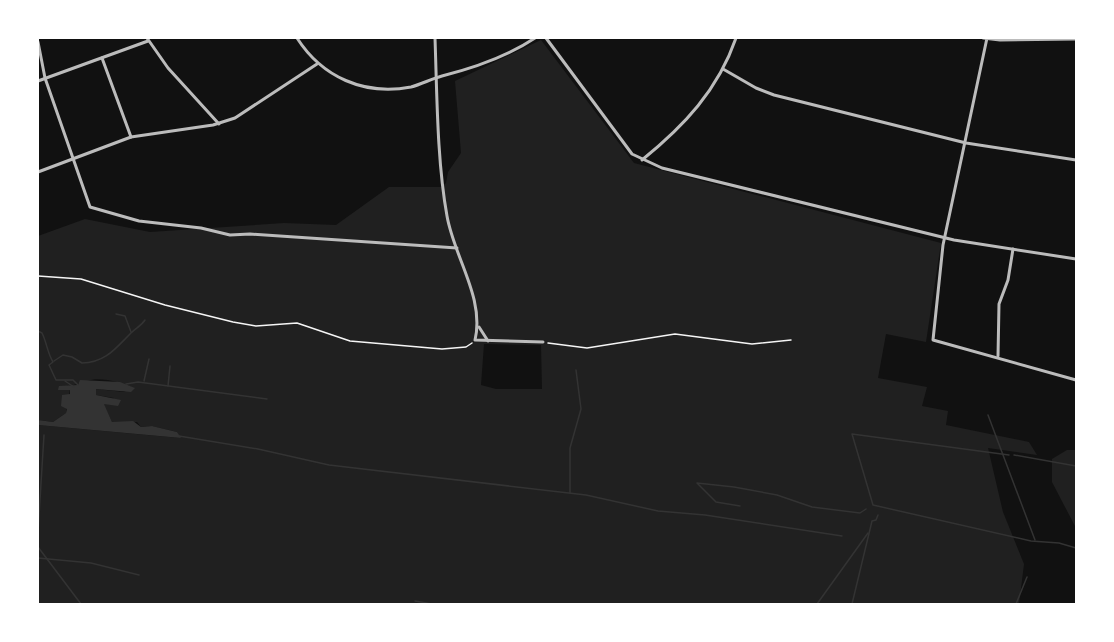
<svg xmlns="http://www.w3.org/2000/svg" width="1114" height="642" font-family="'Titillium Web',sans-serif">
	<style>
		.green { fill: #202020; fill-rule: evenodd }
		.water { fill: #333 }
		.lines { fill: none; stroke-linecap: round; stroke-linejoin: round }
		.stream { stroke: #333; stroke-width: 1.5 }
		.path { stroke: #f5f5f5; stroke-width: 1.5 }
		.minor { stroke: #bcbcbc; stroke-width: 3 }
	</style>
	<rect width="100%" height="100%" fill="#111"/>
	<!-- green -->
	<g class="green">
		<path d="M541 40 634 163 941 243 926 342 886 334 878 378 927 387 922 406 948 411 946 425 1029 442 1037 455 988 448 1003 512 1024 564 1019 604H38V425L180 438 177 432 152 426 141 427 137 422H112L103 403 114 398 96 395V389L124 392 134 388C123 383 100 376 87 381 76 384 72 387 59 386L70 389 66 413 53 422 38 420V236L85 219 150 232 284 223 336 225 389 187H441L446 183 448 172 461 153 455 81ZM484 344 541 345 542 389H496L481 385Z"/>
		<polygon points="1067,450 1076,450 1076,528 1052,482 1052,459"/>
	</g>
	<!-- water -->
	<polygon class="water" points="80,380 120,382 135,388 131,392 96,389 96,395 121,400 118,406 104,404 112,422 133,421 141,427 152,426 177,432 181,438 38,425 38,420 53,422 66,413 67,409 61,406 62,395 70,394 70,390 58,390 59,386 78,385"/>
	<g class="lines">
		<!-- stream -->
		<g class="stream">
			<polyline points="116,314 125,316 131,332"/>
			<path d="M38 331 42 333C47 343 47 352 53 362L49 365 56 380H73L78 385"/>
			<path d="M54 361 63 355 72 357 82 363C105 363 116 348 131 333 136 328 141 326 145 320"/>
			<polyline points="65,381 74,387"/>
			<polyline points="144,381 149,359"/>
			<polyline points="126,384 138,382 267,399"/>
			<polyline points="168,386 170,366"/>
			<polyline points="988,415 1035,540"/>
			<polyline points="179,436 258,449 329,465 586,495 658,511 705,515 842,536"/>
			<polyline points="1009,455 852,434 873,505 1031,541 1059,543 1076,548"/>
			<polyline points="1014,455 1076,466"/>
			<polyline points="570,493 570,448 581,409 576,370"/>
			<polyline points="740,506 716,502 697,483 734,487 777,495 812,507 860,513 866,509"/>
			<polyline points="38,532 44,435"/>
			<polyline points="38,547 81,604"/>
			<polyline points="38,558 91,563 139,575"/>
			<polyline points="415,601 432,604"/>
			<polyline points="817,604 868,533"/>
			<polyline points="852,604 872,521 876,520 878,515"/>
			<polyline points="1016,604 1027,577"/>
		</g>
		<!-- path -->
		<g class="path">
			<polyline points="38,276 81,279 165,305 233,322 256,326 297,323 350,341 442,349 466,347 472,343"/>
			<polyline points="548,343 587,348 675,334 752,344 791,340"/>
		</g>
		<!-- minor -->
		<g class="minor">
			<polyline points="147,38 168,68 219,124"/>
			<path d="M297 38C322 77 364 96 411 87 422 84 431 79 442 76 474 68 508 56 535 38"/>
			<path d="M435 38C437 94 437 161 447 216 454 257 485 298 475 340L543 342"/>
			<polyline points="546,38 632,154 662,168 954,240 1076,259"/>
			<polyline points="983,38 1000,40 1076,39"/>
			<polyline points="987,38 943,245 933,340 1076,380"/>
			<polyline points="38,42 45,78 90,207 139,221 201,228 230,235 250,234 457,248"/>
			<polyline points="102,58 131,137"/>
			<polyline points="723,69 756,88 774,95 966,143 1076,160"/>
			<polyline points="38,81 148,41"/>
			<path d="M642 160C684 126 718 90 736 38"/>
			<polyline points="38,172 131,137 213,125 235,118 317,64"/>
			<polyline points="479,327 488,341"/>
			<polyline points="998,356 999,304 1008,280 1013,249"/>
		</g>
	</g>
	<!-- border -->
	<rect width="1114" height="642" fill="none" stroke="#ffffff" stroke-width="78"/>
</svg>
